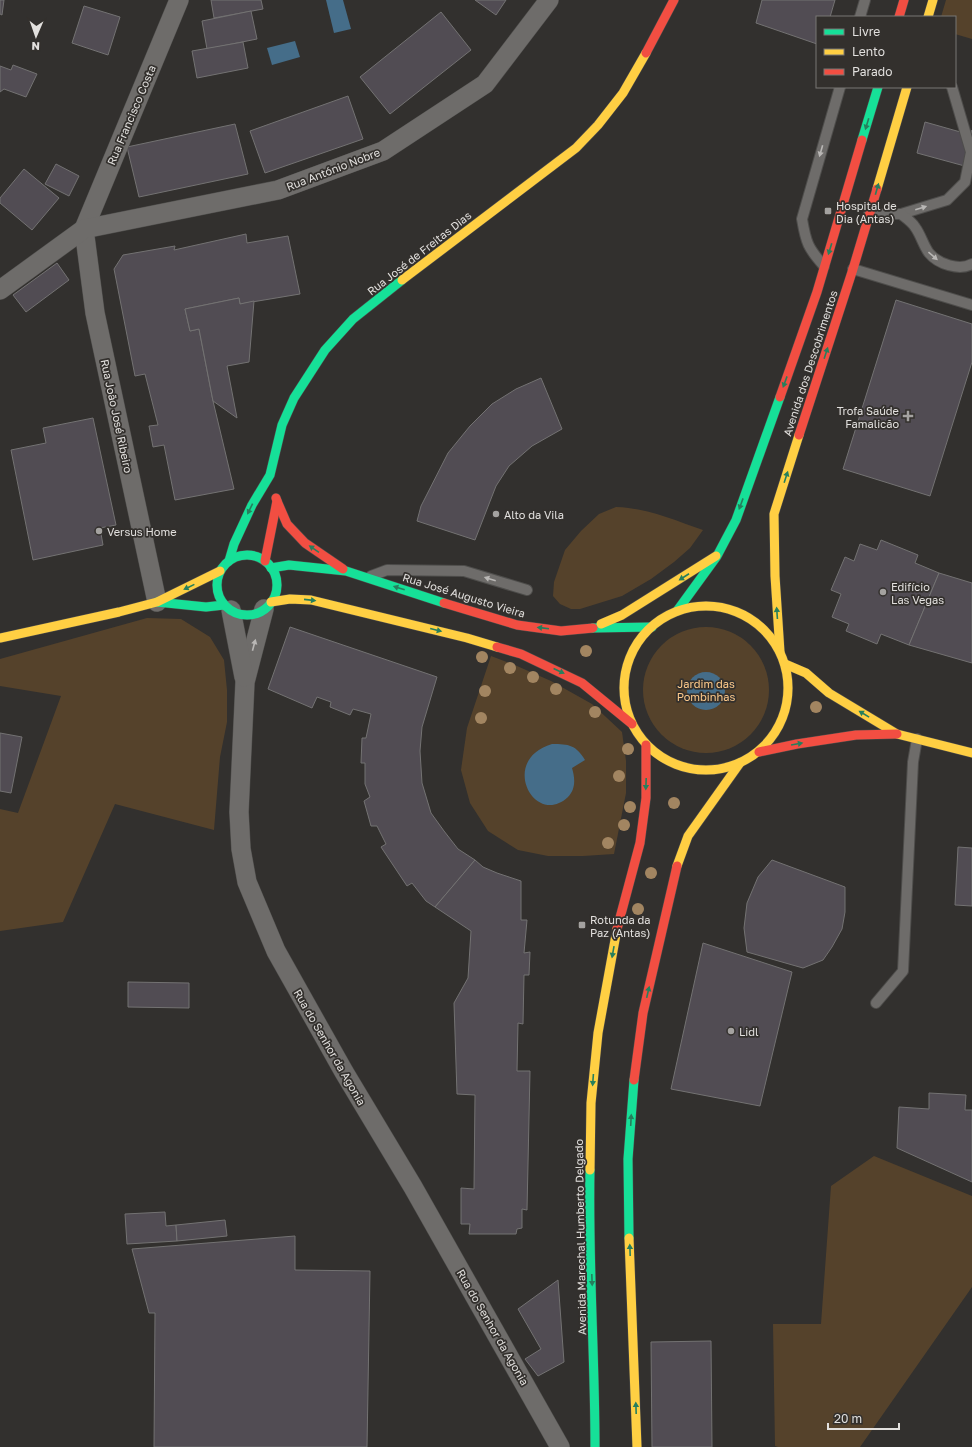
<svg xmlns="http://www.w3.org/2000/svg" width="972" height="1447" font-family="'Golos Text',sans-serif">
	<style>
		.green { fill: #55422b }
		.water { fill: #456d89 }
		.building { fill: #514c53; stroke: #737272 }
		.lines { fill: none; stroke-linecap: round; stroke-linejoin: round }
		.lane-casing { stroke: #4e4d4b; stroke-width: 12 }
		.street-casing { stroke: #4e4d4b; stroke-width: 20 }
		.fast-casing { stroke: #4e4d4b; stroke-width: 10 }
		.slow-casing { stroke: #4e4d4b; stroke-width: 10 }
		.jam-casing { stroke: #4e4d4b; stroke-width: 10 }
		.lane { stroke: #6e6c6a; stroke-width: 10 }
		.street { stroke: #6e6c6a; stroke-width: 19 }
		.fast { stroke: #16e098; stroke-width: 9 }
		.slow { stroke: #ffcf43; stroke-width: 9 }
		.jam { stroke: #f24e42; stroke-width: 9 }
		.tree { fill: #a28561 }
		.oneway { fill: #267f5d }
		.oneway2 { fill: #b9b7b5 }
		.poi-dot { fill: #a4a2a0; stroke: #33302d; stroke-width: 1.5 }
		.labels { text-anchor: middle; dominant-baseline: central; stroke-width: 3.5; stroke-linejoin: round; paint-order: stroke }
		.street-label { font-size: 11px; fill: #e2e0de; stroke: #33302d }
		.poi-label { font-size: 11px; fill: #e2e0de; stroke: #33302d; text-anchor: start }
		.park-label { font-size: 11px; fill: #feca8b; stroke: #33302d }
	</style>
	<rect width="100%" height="100%" fill="#32302e"/>
	<!-- green -->
	<g class="green">
		<polygon points="946,0 972,0 972,39 955,34 955,17 941,17"/>
		<path d="M616 507C647 508 674 520 703 530L690 548 674 562 651 579 622 596 580 609H571L560 604 553 596 554 582 565 550 581 531 599 514Z"/>
		<polygon points="147,618 181,619 210,637 224,660 227,690 227,722 220,757 214,830 115,804 63,922 0,931 0,809 18,813 61,696 0,686 0,659"/>
		<circle cx="706" cy="690" r="63"/>
		<polygon points="491,656 517,666 551,681 592,704 622,732 626,761 626,793 614,854 583,856 548,856 518,850 488,831 470,803 461,770 467,728"/>
		<polygon points="874,1156 972,1196 972,1287 860,1447 778,1447 775,1446 773,1324 821,1324 831,1186"/>
	</g>
	<!-- water -->
	<g class="water">
		<polygon points="326,0 343,0 351,29 334,33"/>
		<polygon points="295,41 300,57 272,65 267,48"/>
		<circle cx="706" cy="691" r="19"/>
		<path d="M552 744C569 744 576 745 585 760L572 768C575 778 576 789 568 797 535 828 498 760 552 744Z"/>
	</g>
	<!-- building -->
	<g class="building">
		<polygon points="0,0 4,0 2,15 0,14"/>
		<polygon points="211,0 261,0 263,9 214,18"/>
		<polygon points="475,0 506,0 496,15"/>
		<polygon points="762,0 835,0 830,17 817,17 817,44 756,23"/>
		<polygon points="84,6 120,17 108,55 72,43"/>
		<polygon points="251,11 257,39 207,49 202,21"/>
		<polygon points="441,12 471,50 390,114 360,77"/>
		<polygon points="243,42 248,68 197,78 192,51"/>
		<polygon points="13,65 37,74 26,97 4,89 0,92 0,66 11,70"/>
		<polygon points="348,96 363,139 265,173 250,131"/>
		<polygon points="925,122 971,135 972,130 972,168 917,153"/>
		<polygon points="235,124 248,174 139,197 127,147"/>
		<polygon points="56,164 79,176 69,196 45,184"/>
		<polygon points="24,169 59,198 32,230 0,203 0,198"/>
		<polygon points="246,234 247,243 288,236 300,294 240,304 239,298 185,309 190,331 199,329 213,401 234,489 175,500 164,445 153,447 149,426 158,425 145,374 135,376 114,269 123,255 175,246 174,250"/>
		<polygon points="57,263 69,280 26,312 13,295"/>
		<polygon points="239,298 240,304 254,301 249,362 227,366 237,418 213,401 199,329 190,331 185,309"/>
		<polygon points="896,300 972,324 972,362 930,496 843,469"/>
		<polygon points="541,378 562,429 532,446 509,466 496,486 475,540 417,521 421,506 448,453 470,426 492,404 516,389"/>
		<polygon points="93,418 116,525 100,528 103,545 33,560 11,450 46,443 43,428"/>
		<polygon points="881,540 918,555 915,563 939,573 909,645 881,634 877,644 846,631 849,624 832,617 841,594 831,590 845,557 854,561 860,544 877,550"/>
		<polygon points="939,573 972,583 972,663 909,645"/>
		<polygon points="290,627 437,677 422,727 420,751 422,783 431,813 444,831 458,849 475,860 435,907 426,901 412,883 407,886 381,847 386,844 377,826 371,826 364,801 370,797 365,784 365,763 361,763 362,738 366,738 371,714 353,709 350,715 330,707 331,702 317,697 312,708 268,689"/>
		<polygon points="0,733 22,737 11,793 0,791"/>
		<polygon points="958,847 972,848 972,906 955,905"/>
		<polygon points="475,860 483,867 497,873 521,881 521,920 527,920 524,953 530,952 529,975 524,975 523,1024 518,1023 517,1071 530,1071 527,1210 522,1209 522,1228 517,1229 516,1234 469,1234 470,1224 461,1224 461,1188 474,1189 475,1095 457,1094 454,1003 468,978 471,931 435,907"/>
		<polygon points="772,860 845,887 845,912 842,929 832,947 823,960 803,968 747,952 744,928 747,903 758,877"/>
		<polygon points="703,943 792,972 760,1106 671,1089"/>
		<polygon points="128,982 189,983 189,1008 128,1007"/>
		<polygon points="929,1093 966,1095 965,1110 972,1110 972,1182 897,1148 899,1107 929,1109"/>
		<polygon points="165,1212 166,1226 176,1225 177,1241 127,1244 125,1214"/>
		<polygon points="225,1220 227,1236 177,1241 176,1225"/>
		<polygon points="295,1236 295,1270 370,1271 367,1447 154,1447 155,1313 149,1313 132,1249"/>
		<polygon points="558,1280 564,1362 538,1376 525,1359 541,1349 518,1309"/>
		<polygon points="711,1341 712,1447 652,1447 651,1342"/>
	</g>
	<g class="lines">
		<!-- lane casing -->
		<g class="lane-casing">
			<g id="lane">
				<polyline points="860,17 865,0"/>
				<polyline points="869,214 901,214 947,200 965,182 971,152 952,87"/>
				<path d="M901 214C906 218 912 222 915 227 921 235 923 245 929 253 938 264 959 271 972 264"/>
				<path d="M824 266C808 248 806 243 802 219L840 87"/>
				<polyline points="853,269 972,305"/>
				<polyline points="371,576 387,570 464,571 527,590"/>
				<polyline points="876,1003 903,971 913,762 917,739"/>
			</g>
		</g>
		<!-- street casing -->
		<g class="street-casing">
			<g id="street">
				<polyline points="84,229 95,313 157,602"/>
				<polyline points="84,229 179,0"/>
				<polyline points="0,290 84,229 278,190 383,151 485,84 549,0"/>
				<polyline points="264,609 245,682 239,812 241,849 247,882 276,951 344,1072 413,1187 560,1447"/>
				<polyline points="231,610 244,677"/>
			</g>
		</g>
		<!-- fast casing -->
		<g class="fast-casing">
			<g id="fast">
				<polyline points="862,140 878,87"/>
				<circle cx="247" cy="585" r="30"/>
				<polyline points="229,561 234,544 252,505 270,475 282,425 294,398 325,350 353,319 402,280"/>
				<polyline points="271,568 289,565 346,571 444,603"/>
				<polyline points="157,602 206,607 224,605"/>
				<polyline points="677,611 717,556 736,520 780,397"/>
				<polyline points="593,628 652,627"/>
				<path d="M590 1170C588 1262 595 1355 595 1447"/>
				<polyline points="629,1238 628,1159 634,1080"/>
			</g>
		</g>
		<!-- slow casing -->
		<g class="slow-casing">
			<g id="slow">
				<polyline points="928,17 933,0"/>
				<polyline points="877,189 907,87"/>
				<polyline points="402,280 576,148 598,125 623,93 646,53"/>
				<polyline points="271,602 290,599 311,600 467,638 497,647"/>
				<circle cx="706" cy="688" r="82"/>
				<polyline points="601,624 622,615 716,556"/>
				<polyline points="0,638 119,612 157,602 220,571"/>
				<polyline points="780,652 775,576 774,514 799,435"/>
				<polyline points="785,664 806,673 829,693 897,734 972,753"/>
				<polyline points="677,866 688,836 740,763"/>
				<polyline points="590,1170 591,1103 598,1033 617,929"/>
				<polyline points="629,1238 637,1447"/>
			</g>
		</g>
		<!-- jam casing -->
		<g class="jam-casing">
			<g id="jam">
				<polyline points="899,17 904,0"/>
				<polyline points="646,53 674,0"/>
				<polyline points="780,397 817,292 862,140"/>
				<polyline points="799,435 853,269 877,189"/>
				<polyline points="277,501 287,524 305,543 343,569"/>
				<polyline points="265,561 277,501 276,498"/>
				<polyline points="444,603 517,625 561,631 593,628"/>
				<polyline points="497,647 521,654 582,683 632,724"/>
				<polyline points="759,752 797,744 856,735 897,734"/>
				<polyline points="617,929 640,843 646,798 646,745"/>
				<polyline points="634,1080 643,1013 677,866"/>
			</g>
		</g>
		<!-- lane -->
		<use href="#lane" class="lane"/>
		<!-- street -->
		<use href="#street" class="street"/>
		<!-- fast -->
		<use href="#fast" class="fast"/>
		<!-- slow -->
		<use href="#slow" class="slow"/>
		<!-- jam -->
		<use href="#jam" class="jam"/>
	</g>
	<!-- trees -->
	<g class="tree">
		<circle cx="586" cy="651" r="6"/>
		<circle cx="482" cy="657" r="6"/>
		<circle cx="510" cy="668" r="6"/>
		<circle cx="533" cy="677" r="6"/>
		<circle cx="556" cy="689" r="6"/>
		<circle cx="485" cy="691" r="6"/>
		<circle cx="816" cy="707" r="6"/>
		<circle cx="595" cy="712" r="6"/>
		<circle cx="481" cy="718" r="6"/>
		<circle cx="628" cy="749" r="6"/>
		<circle cx="619" cy="776" r="6"/>
		<circle cx="674" cy="803" r="6"/>
		<circle cx="630" cy="807" r="6"/>
		<circle cx="624" cy="825" r="6"/>
		<circle cx="608" cy="843" r="6"/>
		<circle cx="651" cy="873" r="6"/>
		<circle cx="638" cy="909" r="6"/>
	</g>
	<!-- one-way arrows -->
	<defs><path id="oneway-solid" d="M-6-.8H1V-3.2L6.5 0L1 3.2V.8H-6Z"/></defs>
	<g class="oneway">
		<use href="#oneway-solid" transform="translate(867 124) rotate(107)"/>
		<use href="#oneway-solid" transform="translate(877 189) rotate(-74)"/>
		<use href="#oneway-solid" transform="translate(830 249) rotate(107)"/>
		<use href="#oneway-solid" transform="translate(826 353) rotate(-72)"/>
		<use href="#oneway-solid" transform="translate(785 382) rotate(110)"/>
		<use href="#oneway-solid" transform="translate(786 477) rotate(-72)"/>
		<use href="#oneway-solid" transform="translate(741 504) rotate(110)"/>
		<use href="#oneway-solid" transform="translate(250 509) rotate(116)"/>
		<use href="#oneway-solid" transform="translate(314 549) rotate(-146)"/>
		<use href="#oneway-solid" transform="translate(684 577) rotate(147)"/>
		<use href="#oneway-solid" transform="translate(189 587) rotate(154)"/>
		<use href="#oneway-solid" transform="translate(399 588) rotate(-162)"/>
		<use href="#oneway-solid" transform="translate(310 600) rotate(6)"/>
		<use href="#oneway-solid" transform="translate(777 613) rotate(-94)"/>
		<use href="#oneway-solid" transform="translate(543 628) rotate(-173)"/>
		<use href="#oneway-solid" transform="translate(436 630) rotate(14)"/>
		<use href="#oneway-solid" transform="translate(559 671) rotate(25)"/>
		<use href="#oneway-solid" transform="translate(864 714) rotate(-149)"/>
		<use href="#oneway-solid" transform="translate(797 744) rotate(-10)"/>
		<use href="#oneway-solid" transform="translate(646 784) rotate(92)"/>
		<use href="#oneway-solid" transform="translate(613 952) rotate(100)"/>
		<use href="#oneway-solid" transform="translate(648 992) rotate(-77)"/>
		<use href="#oneway-solid" transform="translate(593 1080) rotate(94)"/>
		<use href="#oneway-solid" transform="translate(631 1120) rotate(-87)"/>
		<use href="#oneway-solid" transform="translate(630 1250) rotate(-92)"/>
		<use href="#oneway-solid" transform="translate(592 1280) rotate(88)"/>
		<use href="#oneway-solid" transform="translate(636 1408) rotate(-92)"/>
	</g>
	<g class="oneway2">
		<use href="#oneway-solid" transform="translate(821 151) rotate(106)"/>
		<use href="#oneway-solid" transform="translate(921 208) rotate(-17)"/>
		<use href="#oneway-solid" transform="translate(933 256) rotate(41)"/>
		<use href="#oneway-solid" transform="translate(490 579) rotate(-163)"/>
		<use href="#oneway-solid" transform="translate(254 645) rotate(-75)"/>
	</g>
	<!-- markers -->
	<g class="poi-dot">
		<rect x="824" y="207" width="8" height="8" rx="2"/>
		<path d="M906 410h4v4h4v4h-4v4h-4v-4h-4v-4h4z"/>
		<circle cx="496" cy="514" r="4"/>
		<circle cx="99" cy="531" r="4"/>
		<circle cx="883" cy="592" r="4"/>
		<rect x="578" y="921" width="8" height="8" rx="2"/>
		<circle cx="731" cy="1031" r="4"/>
	</g>
	<g class="labels">
		<!-- street labels -->
		<g class="street-label">
			<text transform="translate(131 115) rotate(-67)">Rua Francisco Costa</text>
			<text transform="translate(333 169) rotate(-21)">Rua António Nobre</text>
			<text transform="translate(419 253) rotate(-38)">Rua José de Freitas Dias</text>
			<text transform="translate(810 363) rotate(-72)">Avenida dos Descobrimentos</text>
			<text transform="translate(117 416) rotate(78)">Rua João José Ribeiro</text>
			<text transform="translate(464 595) rotate(17)">Rua José Augusto Vieira</text>
			<text transform="translate(330 1047) rotate(60)">Rua do Senhor da Agonia</text>
			<text transform="translate(580 1237) rotate(-91)">Avenida Marechal Humberto Delgado</text>
			<text transform="translate(493 1327) rotate(60)">Rua do Senhor da Agonia</text>
		</g>
		<!-- poi labels -->
		<g class="poi-label">
			<text x="836" y="205">Hospital de<tspan x="836" dy="13">Dia (Antas)</tspan></text>
			<text x="899" y="410" text-anchor="end">Trofa Saúde<tspan x="899" dy="13">Famalicão</tspan></text>
			<text x="504" y="514">Alto da Vila</text>
			<text x="107" y="531">Versus Home</text>
			<text x="891" y="586">Edifício<tspan x="891" dy="13">Las Vegas</tspan></text>
			<text x="590" y="919">Rotunda da<tspan x="590" dy="13">Paz (Antas)</tspan></text>
			<text x="739" y="1031">Lidl</text>
		</g>
		<!-- park labels -->
		<g class="park-label">
			<text x="706" y="683">Jardim das<tspan x="706" dy="13">Pombinhas</tspan></text>
		</g>
	</g>
	<!-- legend -->
	<rect x="816" y="16" width="140" height="72" fill="#33302d" stroke="#797674"/>
	<rect x="824" y="29" width="20" height="6" fill="#16e098" stroke="#797674"/>
	<text x="852" y="36" font-size="12" fill="#e2e0de">Livre</text>
	<rect x="824" y="49" width="20" height="6" fill="#ffcf43" stroke="#797674"/>
	<text x="852" y="56" font-size="12" fill="#e2e0de">Lento</text>
	<rect x="824" y="69" width="20" height="6" fill="#f24e42" stroke="#797674"/>
	<text x="852" y="76" font-size="12" fill="#e2e0de">Parado</text>
	<!-- north arrow -->
	<g transform="translate(36 36) rotate(182)" stroke="#33302d" stroke-width="3" paint-order="stroke">
	<path d="M0-3L7 15L0 10L-7 15Z" fill="#e2e0de"/>
	<text y="-6" font-size="11" font-weight="bold" text-anchor="middle" fill="#e2e0de">N</text>
	</g>
	<!-- scale -->
	<path d="M828 1423v6h71v-6" fill="none" stroke="#e2e0de" stroke-width="2"/>
	<text x="834" y="1423" font-size="12" fill="#e2e0de" stroke="#33302d" stroke-width="3" paint-order="stroke">20 m</text>
</svg>
